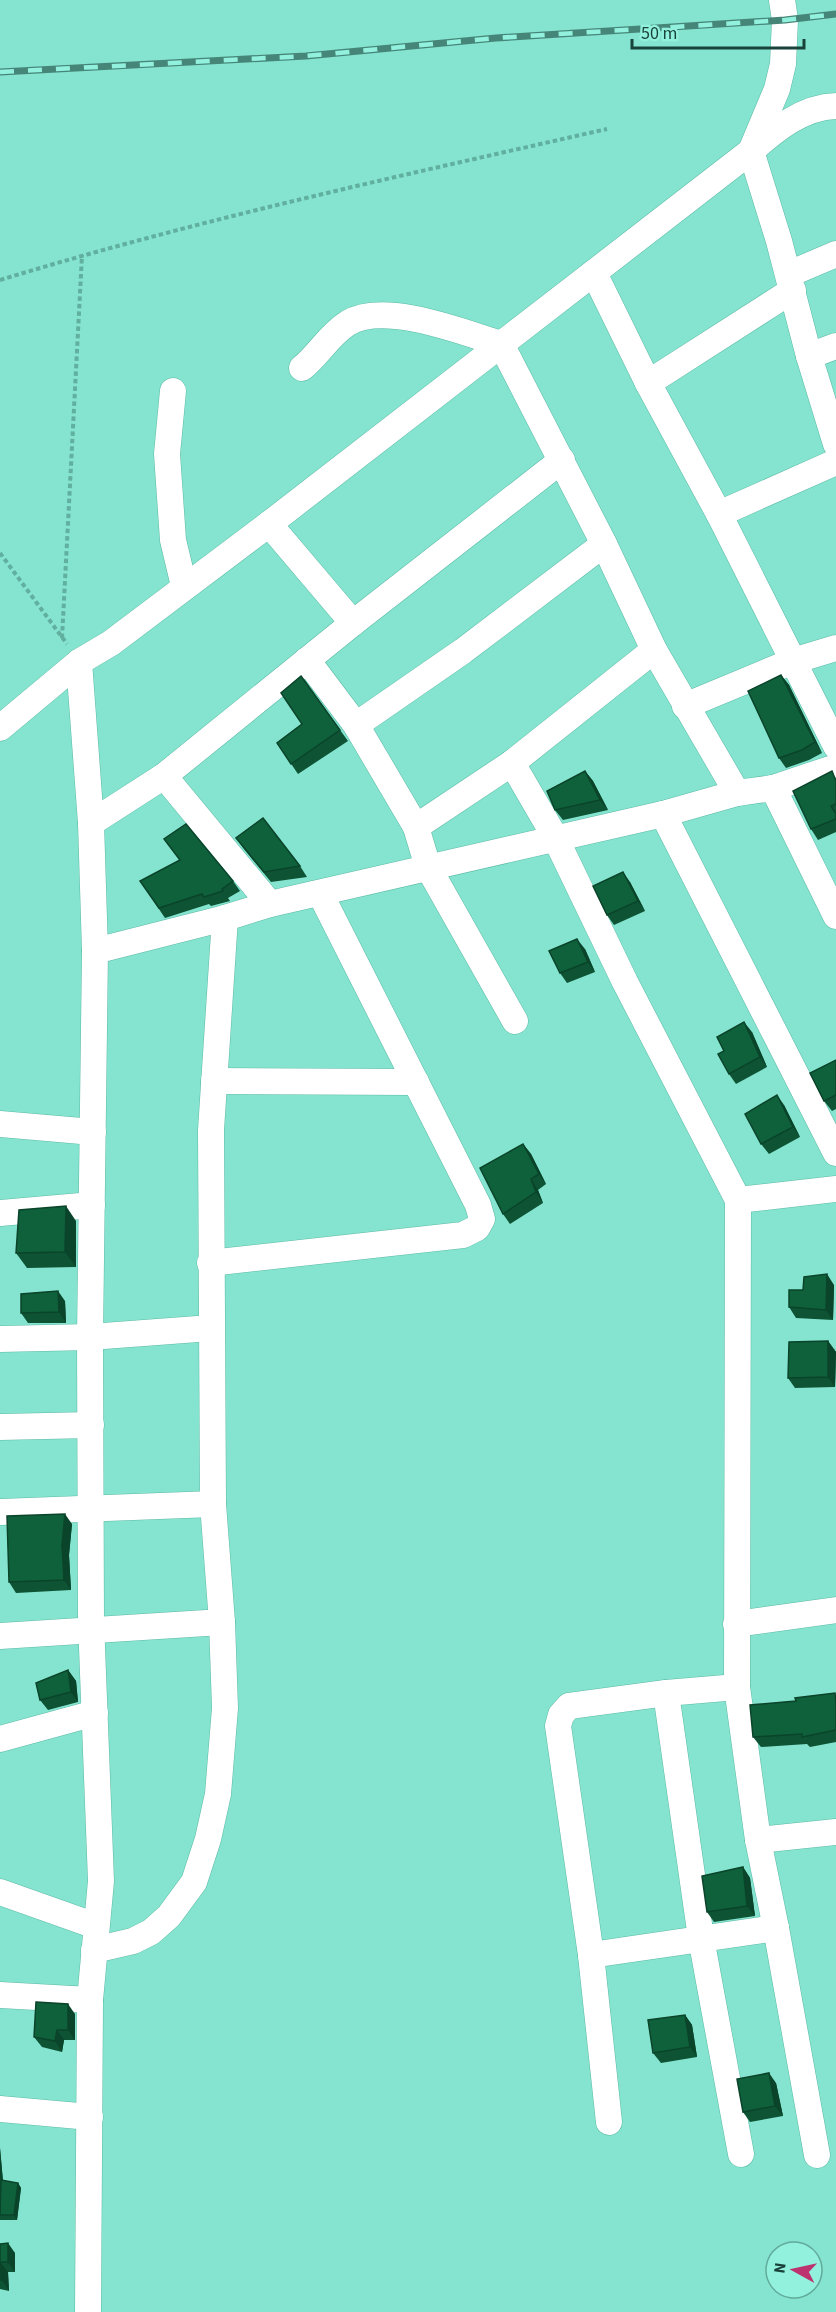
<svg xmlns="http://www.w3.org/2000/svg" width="836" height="2312" font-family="'Source Sans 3',sans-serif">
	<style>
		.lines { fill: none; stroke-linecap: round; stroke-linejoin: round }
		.minor-casing { stroke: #5abaa6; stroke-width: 27 }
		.path { stroke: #61af9e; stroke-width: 4; stroke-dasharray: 4.5 3; stroke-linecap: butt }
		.minor { stroke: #fff; stroke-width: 26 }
		.rail-casing { stroke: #468679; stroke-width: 7 }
		.rail { stroke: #92f1dc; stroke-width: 4.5; stroke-dasharray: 14; stroke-linecap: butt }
		.wall { fill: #0d5334 }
		.shaded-wall { fill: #0a442a }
		.building { fill: #0f613c; stroke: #0a442a; stroke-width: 1.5 }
	</style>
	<rect width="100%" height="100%" fill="#85e4cf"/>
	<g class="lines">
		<!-- minor casing -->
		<g class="minor-casing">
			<g id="minor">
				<polyline points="782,0 785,20 783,64 777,89 751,151 779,241 809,356 836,444"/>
				<polyline points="594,273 648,383 719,514 836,746"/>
				<polyline points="789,274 836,254"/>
				<polyline points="809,356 836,346"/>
				<path d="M302 368C319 354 329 335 348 323 385 301 462 332 501 344L604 544 654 650 737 793"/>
				<polyline points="648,383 793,290"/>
				<polyline points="173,391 167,454 173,540 184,586"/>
				<polyline points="719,514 836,462"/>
				<polyline points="269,524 353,623"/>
				<polyline points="307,660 356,725 416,827 428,867 515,1021"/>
				<polyline points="79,662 91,823 95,951 90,1337 91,1621 101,1881 90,2000 88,2312"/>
				<polyline points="685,706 793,661 836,648"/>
				<polyline points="356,725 463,651 604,544"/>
				<path d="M0 728 79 662 111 643 269 524 751 151C775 130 802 107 836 106"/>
				<polyline points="512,763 555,837 625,982 738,1200 737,1687 758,1840 776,1928 817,2155"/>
				<polyline points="164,776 270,904"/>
				<polyline points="773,788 836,916"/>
				<polyline points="663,814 836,1153"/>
				<polyline points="91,823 164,776 353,623 562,460"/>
				<polyline points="416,827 512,763 654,650"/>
				<polyline points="95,951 225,918 270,904 663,814 737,793 773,788 836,767"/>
				<polyline points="214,1081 416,1082"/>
				<polyline points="0,1124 93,1132"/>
				<polyline points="738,1200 836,1189"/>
				<polyline points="0,1213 92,1205"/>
				<polyline points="210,1263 463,1235 477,1228 482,1219 478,1205 320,893"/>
				<polyline points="0,1339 90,1337 211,1328"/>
				<polyline points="0,1427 91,1425"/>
				<polyline points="0,1512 213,1504"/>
				<polyline points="736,1624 836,1610"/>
				<polyline points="0,1636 222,1622"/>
				<polyline points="666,1693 701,1938 741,2154"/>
				<polyline points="0,1739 95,1713"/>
				<polyline points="758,1840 836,1832"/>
				<polyline points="0,1892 96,1926"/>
				<polyline points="94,1950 133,1941 151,1932 169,1916 194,1882 208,1839 218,1794 225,1708 222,1622 213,1504 211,1130 225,918"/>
				<polyline points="591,1955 776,1928"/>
				<polyline points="0,1995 90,2000"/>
				<polyline points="0,2109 90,2117"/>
				<polyline points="609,2122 591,1955 558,1726 561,1715 569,1706 666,1693 737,1687"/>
			</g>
		</g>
		<!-- path -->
		<g class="path">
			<path d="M0 280C200 219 404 175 607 129"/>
			<polyline points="0,553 67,644"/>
			<polyline points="62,638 82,255"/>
		</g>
		<!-- minor -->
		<use href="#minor" class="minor"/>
		<!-- rail casing -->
		<g class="rail-casing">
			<polyline id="rail" points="0,72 306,56 496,38 785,20 836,14"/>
		</g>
		<!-- rail -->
		<use href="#rail" class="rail"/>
	</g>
	<!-- wall -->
	<g class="wall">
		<polygon points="781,675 789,685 822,753 809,760 786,768 779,758"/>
		<polygon points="301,676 348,741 298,774 277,743 302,724"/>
		<polygon points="585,771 593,781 608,810 563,820 555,810"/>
		<polygon points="836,777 836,832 818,840 811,829"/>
		<polygon points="236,838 300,866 307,877 271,882 244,849"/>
		<polygon points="164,839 233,881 240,891 228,898 230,901 211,906 209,904 165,918 140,881 180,860"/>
		<polygon points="630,882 645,911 614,925 607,915"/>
		<polygon points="585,949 595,972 567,983 560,973"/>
		<polygon points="752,1032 767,1067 736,1084 729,1074 724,1051"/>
		<polygon points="836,1060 836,1109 832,1111 824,1101"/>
		<polygon points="784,1105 800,1137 769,1154 761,1144"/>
		<polygon points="523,1144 531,1154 546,1184 538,1190 543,1203 510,1224 503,1214"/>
		<polygon points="76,1221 76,1267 27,1268 16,1253"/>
		<polygon points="834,1285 833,1320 796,1318 789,1307"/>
		<polygon points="65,1301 66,1323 28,1323 21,1313"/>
		<polygon points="828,1341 836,1352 835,1387 795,1388 788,1378"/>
		<polygon points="72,1524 69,1555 71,1590 16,1593 9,1582"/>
		<polygon points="68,1670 76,1681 78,1702 48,1710 40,1700"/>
		<polygon points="836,1695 836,1742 810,1747 807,1744 761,1747 753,1737 796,1701"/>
		<polygon points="743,1867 750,1878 755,1916 714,1922 707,1912"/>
		<polygon points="75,2014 75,2040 64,2040 62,2052 42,2047 34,2037"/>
		<polygon points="685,2015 692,2025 697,2057 661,2063 653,2053"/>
		<polygon points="776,2083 783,2116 750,2122 743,2112"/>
		<polygon points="0,2148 3,2181 18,2183 21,2188 17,2220 0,2220"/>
		<polygon points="0,2244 15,2253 15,2272 8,2272 9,2291 0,2289"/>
	</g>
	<!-- shaded-wall -->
	<g class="shaded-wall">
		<polygon points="781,675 789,685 822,753 815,742"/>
		<polygon points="585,771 593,781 608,810 600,800"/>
		<polygon points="623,872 630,882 645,911 638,901"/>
		<polygon points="577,939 585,949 595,972 588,962"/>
		<polygon points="744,1022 752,1032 767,1067 760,1057"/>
		<polygon points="777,1095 784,1105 800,1137 793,1127"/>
		<polygon points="523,1144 531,1154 546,1184 539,1174"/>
		<polygon points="531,1179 538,1190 543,1203 536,1192"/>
		<polygon points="66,1206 76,1221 76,1267 65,1252"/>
		<polygon points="827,1274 834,1285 833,1320 826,1310"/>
		<polygon points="58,1291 65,1301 66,1323 59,1312"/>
		<polygon points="828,1341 836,1352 835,1387 828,1377"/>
		<polygon points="65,1514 72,1524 69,1555 71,1590 64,1580 62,1545"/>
		<polygon points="68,1670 76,1681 78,1702 71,1692"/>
		<polygon points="743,1867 750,1878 755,1916 747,1906"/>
		<polygon points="68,2004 75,2014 75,2040 68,2030"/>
		<polygon points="685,2015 692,2025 697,2057 690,2047"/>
		<polygon points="57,2030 64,2040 62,2052 55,2041"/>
		<polygon points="769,2073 776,2083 783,2116 775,2106"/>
		<polygon points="0,2148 3,2182 0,2178"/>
		<polygon points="18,2183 21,2188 17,2220 14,2215"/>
		<polygon points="8,2243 15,2253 15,2272 8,2262"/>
		<polygon points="0,2262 8,2272 9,2291 2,2280"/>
	</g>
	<!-- building -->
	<g class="building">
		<polygon points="781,675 815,742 802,750 779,758 748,691"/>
		<polygon points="301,676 340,730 291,764 277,743 302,724 281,693"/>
		<polygon points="585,771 600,800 555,810 547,791"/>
		<polygon points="832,771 836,781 836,804 831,806 836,814 836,819 811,829 793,791"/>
		<polygon points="263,818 300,866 264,872 236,838"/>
		<polygon points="186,824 233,881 222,889 223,891 204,897 202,894 159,908 140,881 180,860 164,839"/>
		<polygon points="623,872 638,901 607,915 593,886"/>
		<polygon points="577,939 588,962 560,973 549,951"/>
		<polygon points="744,1022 760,1057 729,1074 718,1054 724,1051 717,1037"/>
		<polygon points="836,1060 836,1095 824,1101 810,1073"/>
		<polygon points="777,1095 793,1127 761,1144 745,1114"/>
		<polygon points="523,1144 539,1174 531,1179 536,1192 503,1214 480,1168"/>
		<polygon points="66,1206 65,1252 16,1253 19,1210"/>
		<polygon points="827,1274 826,1310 789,1307 789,1290 803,1290 804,1277"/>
		<polygon points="58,1291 59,1312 21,1313 21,1294"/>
		<polygon points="828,1341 828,1377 788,1378 789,1342"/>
		<polygon points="65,1514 62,1545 64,1580 9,1582 7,1516"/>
		<polygon points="68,1670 71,1692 40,1700 36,1683"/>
		<polygon points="835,1693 836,1702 836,1730 802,1737 802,1734 753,1737 750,1705 796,1701 795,1698"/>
		<polygon points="743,1867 747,1906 707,1912 702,1876"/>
		<polygon points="36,2002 68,2004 68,2030 57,2030 55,2041 34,2037"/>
		<polygon points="685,2015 690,2047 653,2053 648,2020"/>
		<polygon points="769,2073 775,2106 743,2112 737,2079"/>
		<polygon points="1,2180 18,2183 14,2215 0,2215"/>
		<polygon points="8,2243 8,2262 0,2262 2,2280 0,2280 0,2244"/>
	</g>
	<!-- north arrow -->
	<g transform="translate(794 2270) rotate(278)"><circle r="28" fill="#92f1dc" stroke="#62ab9b" stroke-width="1.5"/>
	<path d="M0-4.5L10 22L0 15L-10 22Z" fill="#bc3370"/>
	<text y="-9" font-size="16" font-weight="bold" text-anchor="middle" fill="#19423a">N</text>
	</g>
	<!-- scale -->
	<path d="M632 39v9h172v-9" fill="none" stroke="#19423a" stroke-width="3"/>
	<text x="641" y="39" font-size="18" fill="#19423a" stroke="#92f1dc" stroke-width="4.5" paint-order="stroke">50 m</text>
</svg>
